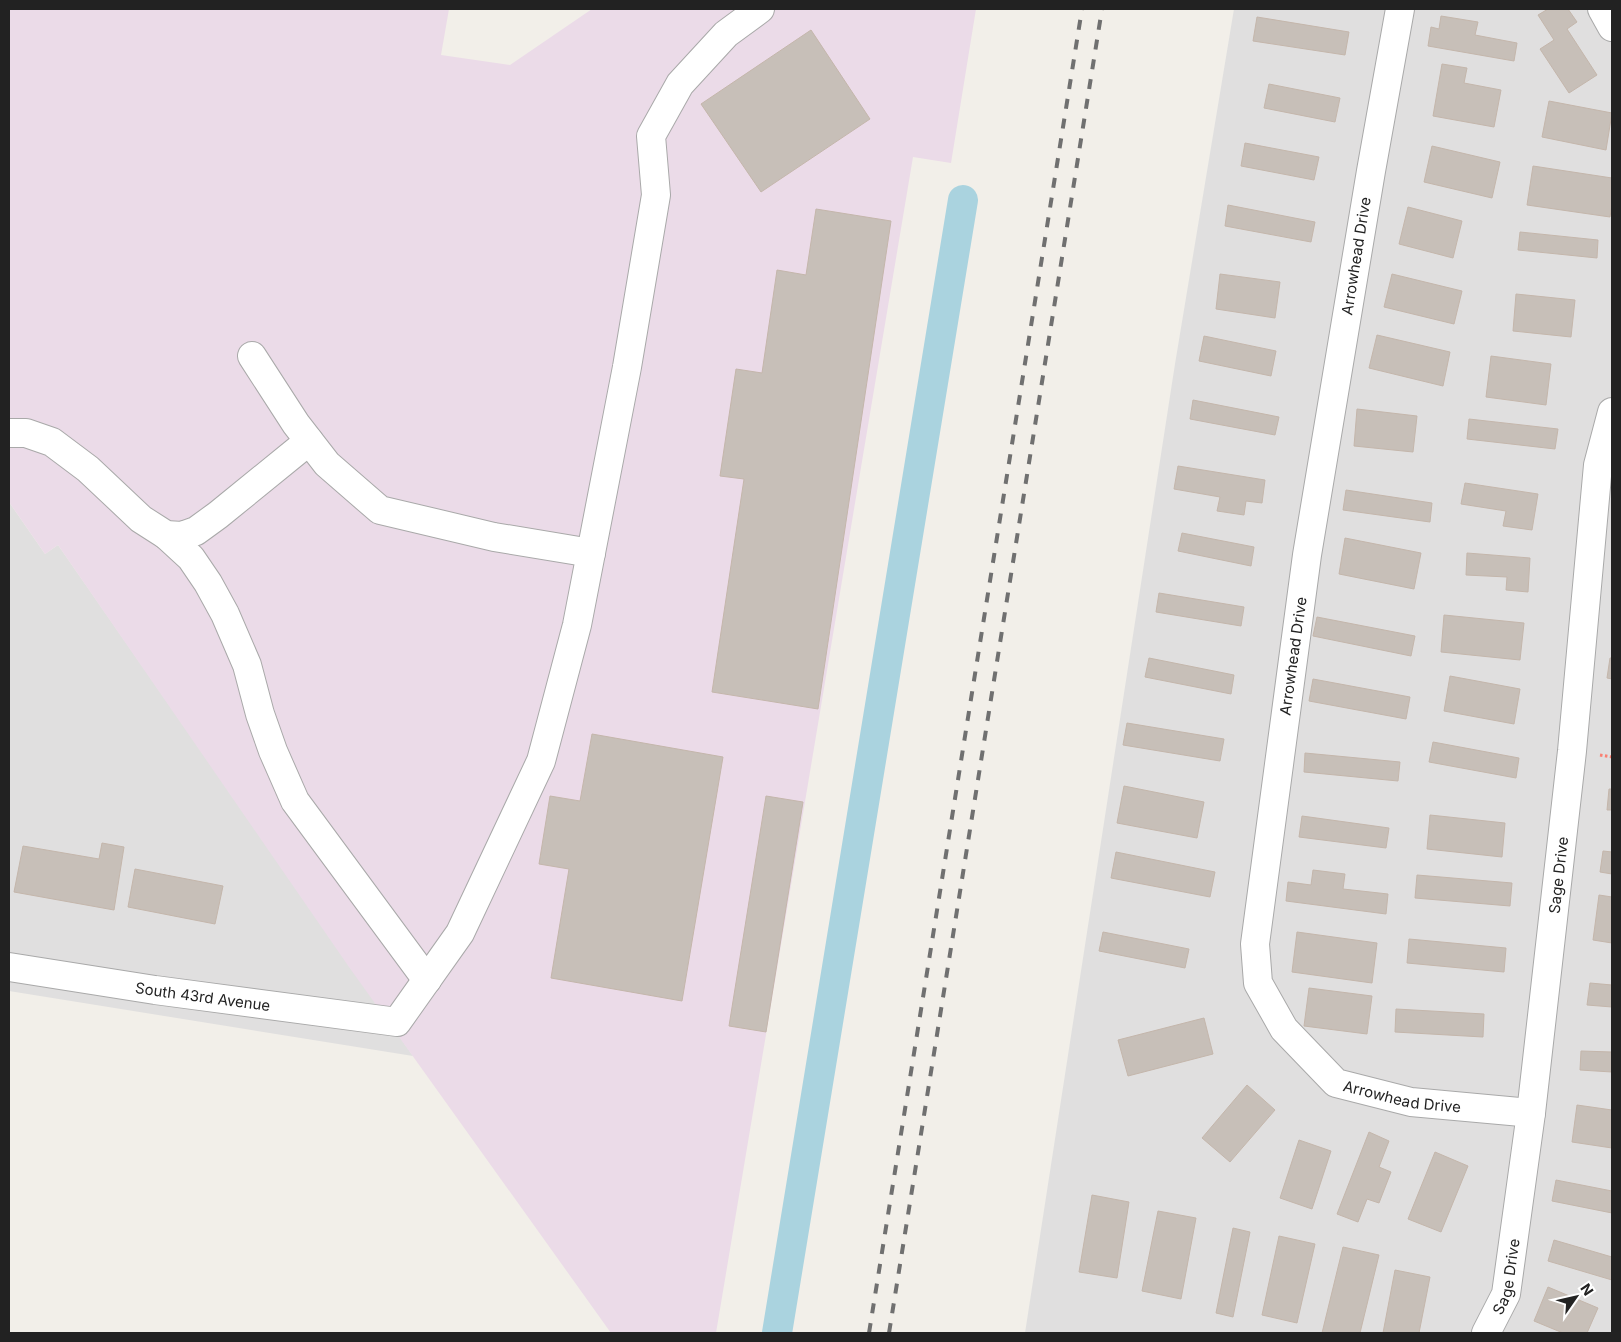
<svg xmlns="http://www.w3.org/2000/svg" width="1621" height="1342" font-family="Inter,sans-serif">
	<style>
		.residential { fill: #e0dfdf }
		.industrial { fill: #ebdbe8 }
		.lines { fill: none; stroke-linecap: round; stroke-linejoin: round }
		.canal { stroke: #aad3df; stroke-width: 30 }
		.building { fill: #c7bfb8; stroke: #c4b6ab }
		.minor-casing { stroke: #a9a9a9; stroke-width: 30 }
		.path { stroke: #fa8072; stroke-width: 3; stroke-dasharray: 2.5 2.5; stroke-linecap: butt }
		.minor { stroke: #fff; stroke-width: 28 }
		.rail { stroke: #707070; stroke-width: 4; stroke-dasharray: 10 10; stroke-linecap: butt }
		.labels { text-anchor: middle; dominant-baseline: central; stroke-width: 4; stroke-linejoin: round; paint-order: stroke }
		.street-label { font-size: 15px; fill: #222; stroke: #fff }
	</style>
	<rect width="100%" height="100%" fill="#f2efe9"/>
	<!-- residential -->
	<g class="residential">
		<polygon points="1234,9 1612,9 1612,1333 1025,1333 1175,364"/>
		<polygon points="9,502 45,554 58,545 413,1056 9,991"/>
	</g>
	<!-- industrial -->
	<polygon class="industrial" points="9,9 449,9 441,55 510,65 592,9 976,9 951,163 913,157 716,1333 611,1333 349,967 58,545 45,554 9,502"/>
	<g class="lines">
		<!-- canal -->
		<polyline class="canal" points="777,1333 963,200"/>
	</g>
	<!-- building -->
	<g class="building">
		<polygon points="1548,9 1568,9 1577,22 1567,29 1597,75 1569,93 1540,49 1554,40 1538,15"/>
		<polygon points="1441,16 1478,22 1475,35 1517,43 1514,61 1428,46 1431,27 1439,29"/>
		<polygon points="1257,17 1349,32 1345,55 1253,41"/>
		<polygon points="811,30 870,119 761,192 701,104"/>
		<polygon points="1442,64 1467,68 1464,83 1501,90 1494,127 1433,116"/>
		<polygon points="1269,84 1340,98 1335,122 1264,108"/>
		<polygon points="1549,101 1612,113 1606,150 1542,137"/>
		<polygon points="1245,143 1319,157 1314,180 1241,166"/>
		<polygon points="1432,146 1500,162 1492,198 1424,182"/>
		<polygon points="1533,166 1612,178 1612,205 1610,217 1527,205"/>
		<polygon points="1228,205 1315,222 1311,242 1225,226"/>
		<polygon points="1408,207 1462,221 1453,258 1399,244"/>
		<polygon points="816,209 891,221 818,709 712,692 744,479 720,476 736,369 762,373 777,270 806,275"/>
		<polygon points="1520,232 1598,240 1597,258 1518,250"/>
		<polygon points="1220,274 1280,282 1275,318 1216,309"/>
		<polygon points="1392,274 1462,291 1454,324 1384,307"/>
		<polygon points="1516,294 1575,300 1571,337 1513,331"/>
		<polygon points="1377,335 1450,352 1443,386 1369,368"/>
		<polygon points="1204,336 1276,351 1271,376 1199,361"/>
		<polygon points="1491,356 1551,364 1546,405 1486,397"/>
		<polygon points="1193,400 1279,417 1275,435 1190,419"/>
		<polygon points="1357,409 1417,416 1413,452 1354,446"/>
		<polygon points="1469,419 1558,429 1555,449 1467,439"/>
		<polygon points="1178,466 1265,480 1262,503 1246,501 1244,515 1217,511 1220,497 1174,489"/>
		<polygon points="1465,483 1538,494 1532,530 1503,526 1506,511 1461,504"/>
		<polygon points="1346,490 1432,503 1430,522 1343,510"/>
		<polygon points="1182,533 1254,547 1251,566 1178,551"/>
		<polygon points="1345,538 1421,553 1414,589 1339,574"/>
		<polygon points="1467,553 1530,558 1528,592 1506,590 1507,577 1466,575"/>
		<polygon points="1159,593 1244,607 1241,626 1156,612"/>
		<polygon points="1444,615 1524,623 1520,660 1441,652"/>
		<polygon points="1317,617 1415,636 1411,656 1313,636"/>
		<polygon points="1149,658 1234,675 1231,694 1145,677"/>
		<polygon points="1610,658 1612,658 1612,679 1607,678"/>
		<polygon points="1450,676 1520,689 1514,724 1444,711"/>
		<polygon points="1313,679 1410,697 1406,719 1309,701"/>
		<polygon points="1127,723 1224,739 1220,761 1123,745"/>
		<polygon points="592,734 723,757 682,1001 551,978 569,869 539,864 550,796 580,801"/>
		<polygon points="1433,742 1519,758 1516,778 1429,762"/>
		<polygon points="1305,753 1400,762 1398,781 1304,772"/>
		<polygon points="1124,786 1204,802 1197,838 1117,823"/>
		<polygon points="1609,789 1612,789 1612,810 1607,810"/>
		<polygon points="766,796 803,802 766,1032 729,1026"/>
		<polygon points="1430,815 1505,823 1502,857 1427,849"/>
		<polygon points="1302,816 1389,828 1386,848 1299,837"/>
		<polygon points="102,843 124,847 114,910 14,892 23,846 99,859"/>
		<polygon points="1603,851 1612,852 1612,874 1600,872"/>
		<polygon points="1116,852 1215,872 1210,897 1111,878"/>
		<polygon points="135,869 223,886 215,924 128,907"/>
		<polygon points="1313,870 1345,874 1343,889 1388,894 1386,914 1286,901 1288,882 1311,885"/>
		<polygon points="1417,875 1512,883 1510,906 1415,898"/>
		<polygon points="1599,895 1612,897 1612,943 1593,940"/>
		<polygon points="1103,932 1189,949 1185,968 1099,951"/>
		<polygon points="1297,932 1377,943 1372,983 1292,972"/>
		<polygon points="1409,939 1506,948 1504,972 1407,963"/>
		<polygon points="1590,983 1612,985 1612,1007 1587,1005"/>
		<polygon points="1309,988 1372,996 1367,1034 1304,1026"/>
		<polygon points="1396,1009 1484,1014 1483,1037 1395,1032"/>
		<polygon points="1204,1018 1213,1054 1128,1076 1118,1040"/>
		<polygon points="1581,1051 1612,1052 1612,1072 1580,1070"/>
		<polygon points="1247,1085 1275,1110 1230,1162 1202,1138"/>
		<polygon points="1577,1105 1612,1110 1612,1148 1572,1142"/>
		<polygon points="1369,1132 1389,1141 1379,1167 1391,1172 1379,1203 1367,1199 1358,1222 1337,1214"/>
		<polygon points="1299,1140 1331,1151 1312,1209 1280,1198"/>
		<polygon points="1435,1152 1468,1166 1441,1232 1408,1219"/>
		<polygon points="1556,1180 1612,1191 1612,1213 1552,1201"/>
		<polygon points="1092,1195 1129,1202 1117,1278 1079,1272"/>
		<polygon points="1158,1211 1196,1218 1181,1299 1142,1291"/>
		<polygon points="1233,1228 1250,1232 1233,1317 1216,1313"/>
		<polygon points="1279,1236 1315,1244 1297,1323 1262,1315"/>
		<polygon points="1554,1240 1612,1257 1612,1280 1548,1261"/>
		<polygon points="1343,1247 1379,1255 1360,1333 1322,1333"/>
		<polygon points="1395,1270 1430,1277 1419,1333 1383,1333"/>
		<polygon points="1548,1287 1598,1308 1587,1333 1563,1333 1534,1321"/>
	</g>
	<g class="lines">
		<!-- minor casing -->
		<g class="minor-casing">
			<g id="minor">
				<path id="s1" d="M1400 9 1371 171 1307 555 1255 944 1258 983 1284 1029 1336 1083 1411 1102 1531 1113"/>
				<polyline points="1602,9 1612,27"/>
				<polyline points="252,356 296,424 327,464 380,510 494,537 591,553"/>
				<polyline points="9,433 26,433 52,442 88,469 141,519 166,535 182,536 196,531 218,515 309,441"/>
				<polyline points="166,535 191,558 208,583 225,614 247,665 260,714 273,751 295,801 427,980"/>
				<path id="s2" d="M9 967 155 990 397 1022 460 933 541 761 577 625 627 367 656 195 651 136 680 84 726 34 760 9"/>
				<path id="s3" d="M1486 1333 1506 1294 1531 1113 1572 751 1598 465 1612 412"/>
			</g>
		</g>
		<!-- path -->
		<polyline class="path" points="1600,755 1612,757"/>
		<!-- minor -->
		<use href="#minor" class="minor"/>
		<!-- rail -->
		<g class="rail">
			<polyline points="869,1333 1082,9"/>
			<polyline points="889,1333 1102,9"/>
		</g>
	</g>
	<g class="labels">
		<!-- street labels -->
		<g class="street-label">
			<text transform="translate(1356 256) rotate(-81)">Arrowhead Drive</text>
			<text transform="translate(1293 656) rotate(-82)">Arrowhead Drive</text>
			<text stroke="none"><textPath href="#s3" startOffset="466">Sage Drive</textPath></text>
			<text stroke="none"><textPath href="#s2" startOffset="196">South 43rd Avenue</textPath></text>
			<text stroke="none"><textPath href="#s1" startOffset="1181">Arrowhead Drive</textPath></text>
			<text stroke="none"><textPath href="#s3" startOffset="61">Sage Drive</textPath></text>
		</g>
	</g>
	<!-- border -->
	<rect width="1621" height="1342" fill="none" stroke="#222222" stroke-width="20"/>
	<!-- north arrow -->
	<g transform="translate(1576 1297) rotate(56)" stroke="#ffffff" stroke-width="4" paint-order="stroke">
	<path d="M0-4L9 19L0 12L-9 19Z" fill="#222222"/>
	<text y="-8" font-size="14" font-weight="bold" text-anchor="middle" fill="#222222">N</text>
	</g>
</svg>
